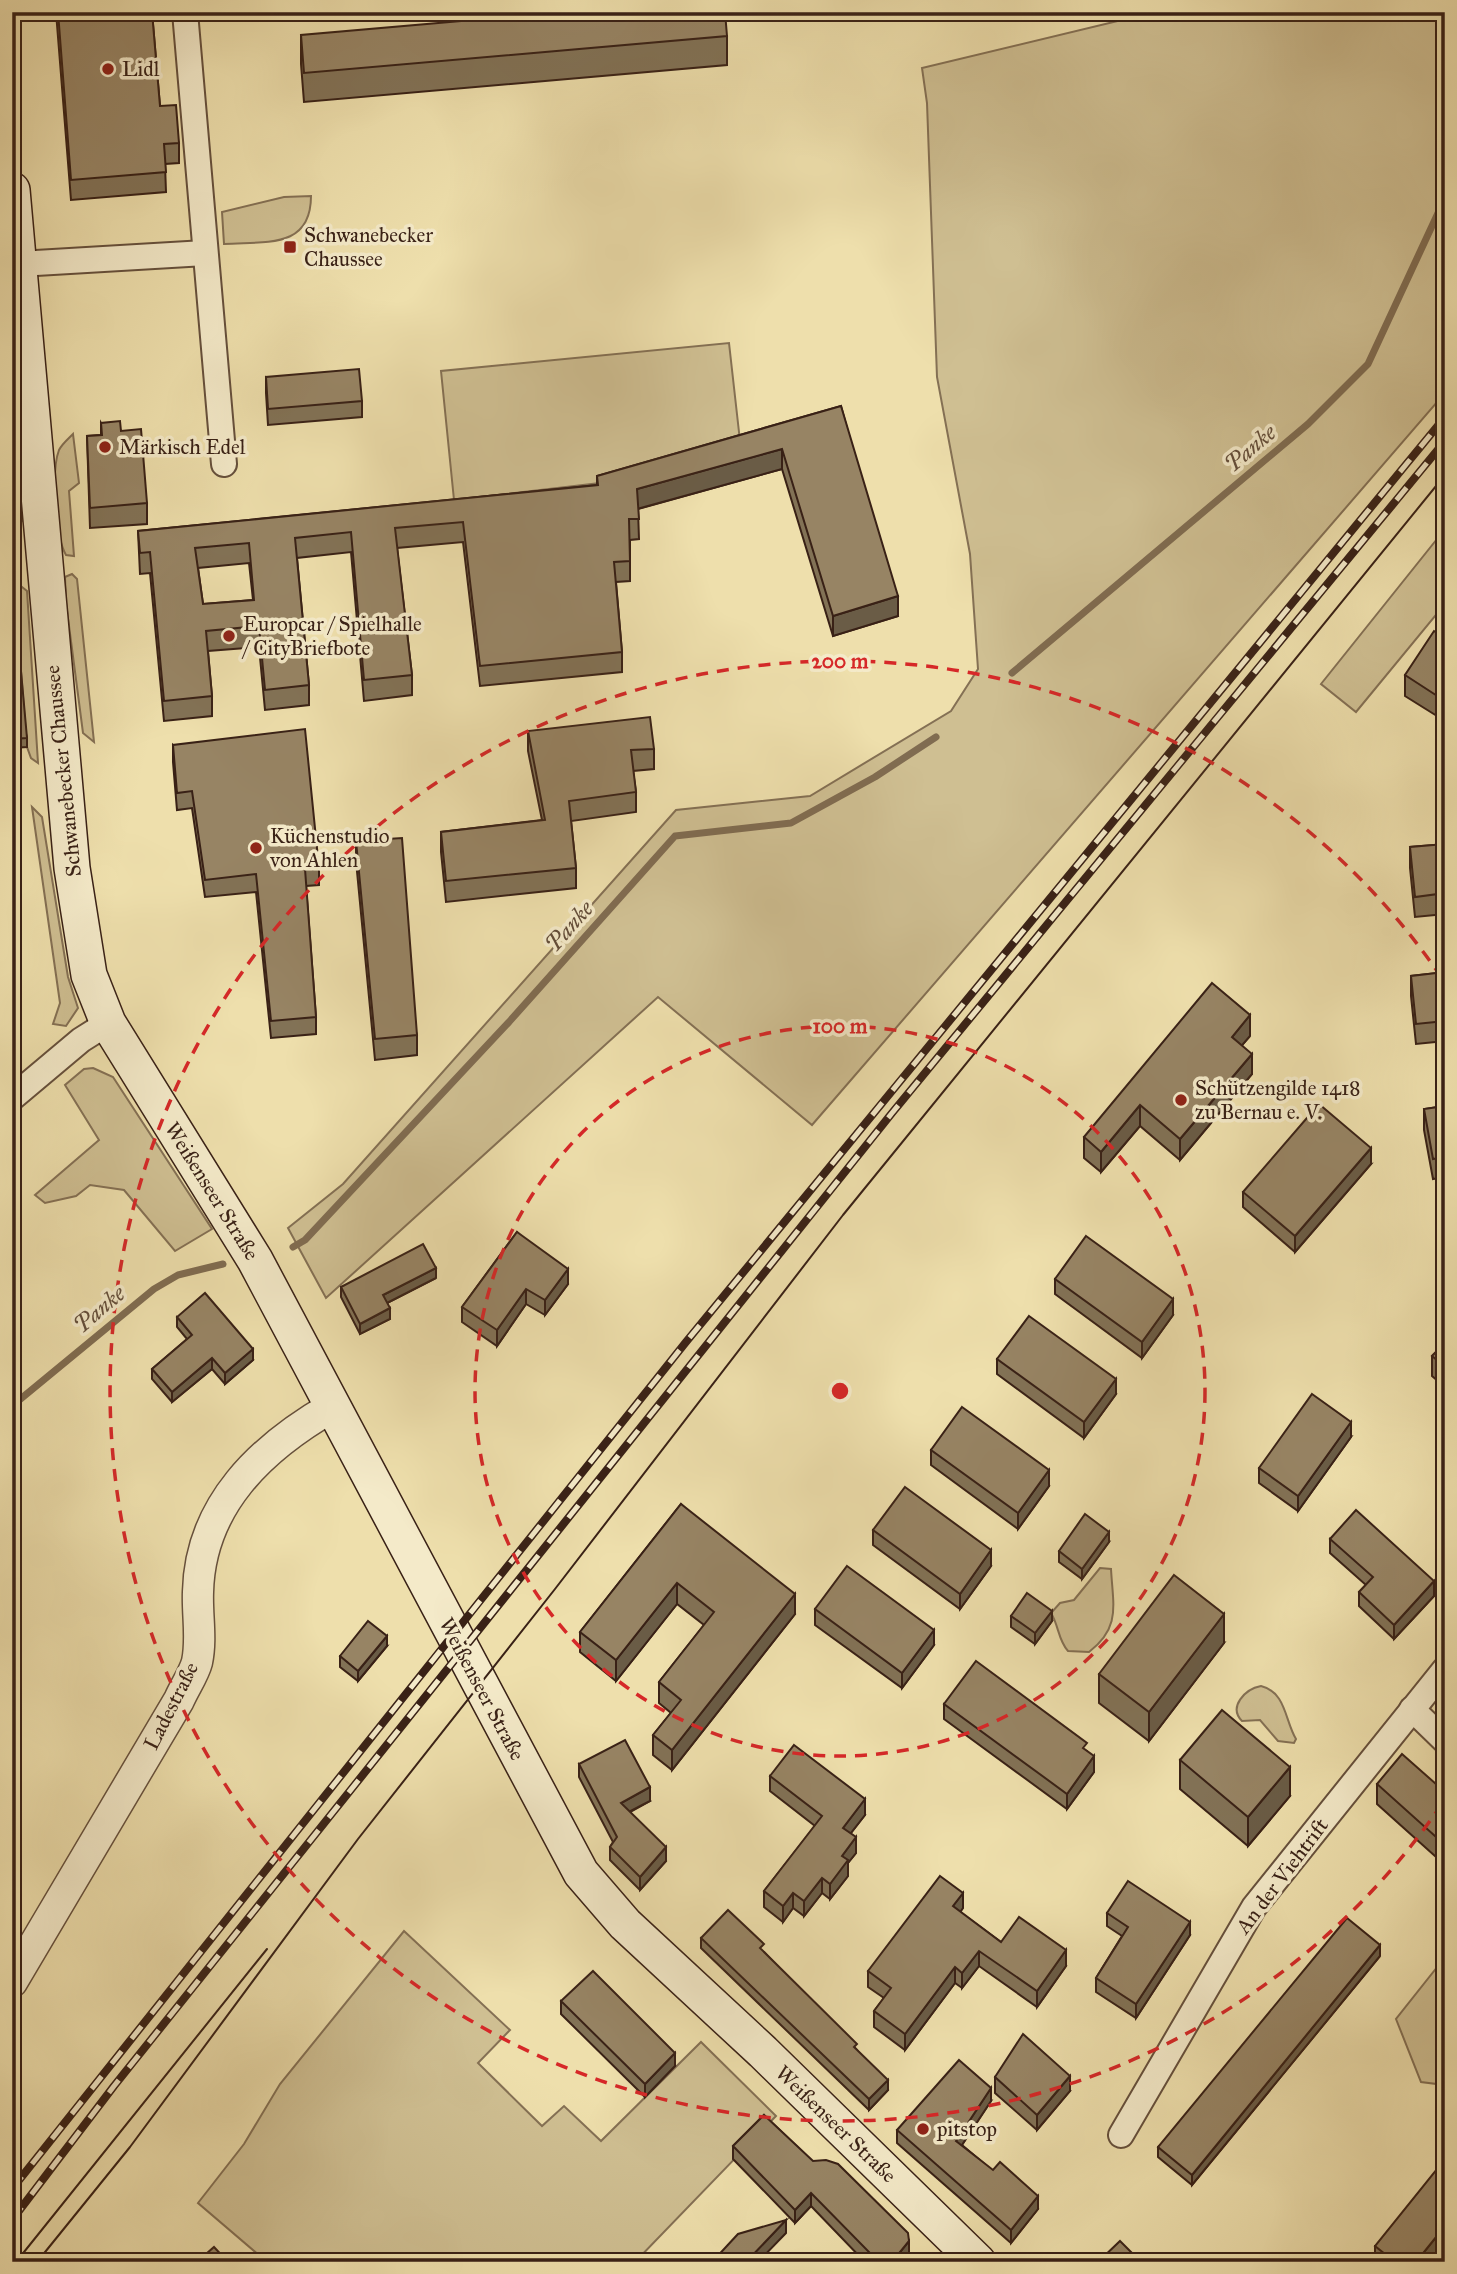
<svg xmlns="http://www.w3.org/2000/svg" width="1457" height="2274" font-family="'IM FELL Great Primer',serif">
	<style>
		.green { fill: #cfbf92; stroke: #847054; stroke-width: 2 }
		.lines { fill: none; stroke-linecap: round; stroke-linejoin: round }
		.stream { stroke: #806c51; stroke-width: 7 }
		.minor-casing { stroke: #66503c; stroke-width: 28 }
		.tertiary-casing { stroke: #66503c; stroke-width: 33 }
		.secondary-casing { stroke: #392116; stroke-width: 38 }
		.minor { stroke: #f4eac9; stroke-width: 24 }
		.tertiary { stroke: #f4eac9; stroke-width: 30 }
		.secondary { stroke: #f4eac9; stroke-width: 35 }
		.tram { stroke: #392116; stroke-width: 2 }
		.rail-casing { stroke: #392116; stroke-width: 8 }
		.rail { stroke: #f4eac9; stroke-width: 5; stroke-dasharray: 16; stroke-linecap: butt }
		.wall { fill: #827256; stroke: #392116; stroke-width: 2; fill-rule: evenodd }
		.shaded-wall { fill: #6a5c46; stroke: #392116; stroke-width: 2 }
		.building { fill: #978464; stroke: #392116; stroke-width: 2; fill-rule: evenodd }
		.ring { fill: none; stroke: #d62828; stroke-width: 3.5; stroke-dasharray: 12 9 }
		.poi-dot { fill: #8f2418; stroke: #f4eac9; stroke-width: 2.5 }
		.labels { text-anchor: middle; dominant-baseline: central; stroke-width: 7; stroke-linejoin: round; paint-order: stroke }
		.poi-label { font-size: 21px; fill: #392116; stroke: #f4eac9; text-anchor: start }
		.street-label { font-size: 21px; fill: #392116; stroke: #f4eac9 }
		.water-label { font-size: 23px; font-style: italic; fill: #634d39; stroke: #f4eac9 }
		.centre { fill: #d62828; stroke: #f4eac9; stroke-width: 3.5 }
		.ring-label { font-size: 21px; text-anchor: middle; font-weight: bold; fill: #d62828; stroke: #f4eac9; stroke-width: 7; stroke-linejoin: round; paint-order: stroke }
	</style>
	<rect width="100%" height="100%" fill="#eedfac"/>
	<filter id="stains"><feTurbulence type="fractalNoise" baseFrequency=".00286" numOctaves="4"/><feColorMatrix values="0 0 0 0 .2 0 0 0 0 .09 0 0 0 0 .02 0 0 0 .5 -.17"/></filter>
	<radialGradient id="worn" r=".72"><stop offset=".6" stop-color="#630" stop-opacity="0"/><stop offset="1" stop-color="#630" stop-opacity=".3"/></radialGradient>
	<!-- green -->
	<g class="green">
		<polygon points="1155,12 1445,12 1445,393 812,1125 658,997 326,1298 288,1228 343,1184 676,810 810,796 951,711 978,669 970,554 937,377 927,103 922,68"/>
		<path d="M311 196C311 250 264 241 224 244L222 212 284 197Z"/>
		<polygon points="729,343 740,441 617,481 454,500 441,371"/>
		<polygon points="12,394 27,504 23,520 12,533"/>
		<path d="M73 434 79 483 69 491 74 556 66 555C55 536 51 471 59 450 62 444 68 439 73 434Z"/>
		<polygon points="1445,529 1445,604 1356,712 1321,684"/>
		<polygon points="72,574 77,579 94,742 83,733 66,603 65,577"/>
		<polygon points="12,579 27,591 38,763 31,758 27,747 20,659 12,639"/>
		<polygon points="32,807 42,817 68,977 78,1008 66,1026 53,1024 60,1003"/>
		<polygon points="93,1068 113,1077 212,1229 175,1251 124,1190 90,1185 76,1196 45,1203 35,1195 99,1140 65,1085 84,1069"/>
		<path d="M1100 1568 1111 1569C1113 1606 1121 1627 1089 1652L1068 1651C1058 1640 1059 1626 1051 1613L1060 1603 1074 1600Z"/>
		<path d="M1261 1686C1286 1692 1285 1721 1296 1739L1294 1743 1278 1741 1260 1720 1242 1721C1228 1707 1245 1689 1261 1686Z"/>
		<polygon points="404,1931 510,2030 478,2063 542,2126 564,2106 601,2141 701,2042 776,2116 635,2262 267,2262 198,2203 244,2144 280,2084"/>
		<polygon points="1438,1966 1445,1967 1445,2085 1421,2082 1396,2019"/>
	</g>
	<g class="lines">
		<!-- stream -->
		<g class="stream">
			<polyline points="1012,673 1308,424 1368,364 1445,198"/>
			<polyline points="293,1247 305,1240 509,1022 675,836 791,823 875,777 936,737"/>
			<polyline points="12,1406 154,1289 178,1275 223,1264"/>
		</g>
		<!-- minor casing -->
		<g class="minor-casing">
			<g id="minor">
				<polyline points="185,12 224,464"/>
				<polyline points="19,264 205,253"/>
				<polyline points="12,1098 81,1040 108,1023"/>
				<polyline points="1412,1709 1445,1741"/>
				<polyline points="1121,2135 1254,1907 1445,1669"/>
			</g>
		</g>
		<!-- tertiary casing -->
		<g class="tertiary-casing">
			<path id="tertiary" d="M12 1982 179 1700C184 1688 194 1674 197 1662 202 1639 197 1615 198 1592 200 1505 261 1448 332 1407"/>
		</g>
		<!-- secondary casing -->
		<g class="secondary-casing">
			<polyline id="secondary" points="12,190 72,868 89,975 108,1023 255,1260 581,1873 625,1924 763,2052 978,2262"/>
		</g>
		<!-- minor -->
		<use href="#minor" class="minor"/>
		<!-- tertiary -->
		<use href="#tertiary" class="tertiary"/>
		<!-- secondary -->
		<use href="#secondary" class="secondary"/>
		<!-- tram -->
		<g class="tram">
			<polyline points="16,2262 267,1949"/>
			<polyline points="37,2262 130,2147 358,1839 555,1589 843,1215 1445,475"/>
		</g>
		<!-- rail casing -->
		<g class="rail-casing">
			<g id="rail">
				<polyline points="12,2189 686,1342 1445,417"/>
				<polyline points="12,2220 114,2086 892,1113 1445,441"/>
			</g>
		</g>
		<!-- rail -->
		<use href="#rail" class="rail"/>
	</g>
	<!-- wall -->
	<g class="wall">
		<polygon points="56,12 152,12 160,106 179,143 179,163 165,164 166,192 71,200"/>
		<polygon points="301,35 727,36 727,65 304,102 301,64"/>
		<polygon points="266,377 362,401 362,417 268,425 266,393"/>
		<path d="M841 406 898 616 833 636 782 469 638 509 639 539 630 540V581L616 582 622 652V672L480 686 463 542 397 548 412 675V695L364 701 351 552 297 558 309 685V705L265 710 259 647 208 651 212 696V716L164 721 150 573 140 574 138 531 597 485V476ZM249 563 253 600 203 604 198 568Z"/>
		<polygon points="101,423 147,503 147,524 90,528 87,436 101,435"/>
		<polygon points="1445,638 1445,721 1405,696 1405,675"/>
		<polygon points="12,672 27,738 27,747 12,748"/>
		<polygon points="528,731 654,749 654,769 633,771 636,792 636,812 571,821 576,868 576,888 446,902 441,852 441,832 542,820 528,751"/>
		<polygon points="173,745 319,868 319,885 306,886 316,1017 316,1034 271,1038 256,892 205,897 192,808 177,810 173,762"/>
		<polygon points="356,841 417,1035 417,1055 375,1060 356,861"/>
		<polygon points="1445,844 1445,914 1415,917 1410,868 1410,847"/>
		<polygon points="1445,972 1445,1041 1416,1044 1411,996 1411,976"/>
		<polygon points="1250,1036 1242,1045 1252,1074 1180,1160 1140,1126 1101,1172 1084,1158 1084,1137"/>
		<polygon points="1445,1106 1445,1177 1433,1179 1424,1130 1424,1109"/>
		<polygon points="1371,1164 1295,1252 1243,1207 1243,1192"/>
		<polygon points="517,1232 568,1284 545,1315 526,1304 497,1346 462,1322 462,1307"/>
		<polygon points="436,1278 387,1303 390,1319 360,1334 341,1297 341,1287"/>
		<polygon points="1055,1279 1173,1315 1142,1358 1055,1294"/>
		<polygon points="177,1317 253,1360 225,1384 212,1369 172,1402 152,1379 152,1369 187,1339 177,1327"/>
		<polygon points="1445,1343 1445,1387 1432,1376 1432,1356"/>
		<polygon points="997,1359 1116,1394 1084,1438 997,1374"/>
		<polygon points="1351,1437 1298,1511 1259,1483 1259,1468"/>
		<polygon points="931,1450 1049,1486 1018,1529 931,1465"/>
		<polygon points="681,1504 795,1614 672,1770 653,1755 653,1735 671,1713 659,1703 659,1682 704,1625 677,1604 616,1681 580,1652 580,1632"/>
		<polygon points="873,1530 991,1566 960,1609 873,1545"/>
		<polygon points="1330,1539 1434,1596 1394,1639 1359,1606 1359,1592 1366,1585 1330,1553"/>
		<polygon points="1109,1542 1082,1579 1059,1562 1059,1551"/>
		<polygon points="815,1609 934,1645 902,1688 815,1625"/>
		<polygon points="1011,1616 1052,1621 1035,1644 1011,1627"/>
		<polygon points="1224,1643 1149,1741 1099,1703 1099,1674"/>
		<polygon points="387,1646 358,1681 340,1667 340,1656"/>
		<polygon points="944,1704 1087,1751 1094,1772 1067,1809 944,1719"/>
		<polygon points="1180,1760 1290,1796 1248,1846 1180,1789"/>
		<polygon points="579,1764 650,1801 630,1812 666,1861 640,1890 610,1860 610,1847 613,1842 579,1777"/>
		<polygon points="770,1776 865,1815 851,1833 856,1853 848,1863 848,1876 830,1899 822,1893 804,1916 793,1908 783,1922 764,1907 764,1891 815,1826 770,1791"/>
		<polygon points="1377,1784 1445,1792 1445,1865 1377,1804"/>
		<polygon points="963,1908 960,1912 1001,1942 1066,1966 1037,2007 979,1966 962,1988 955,1983 905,2050 874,2027 874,2011 884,1998 868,1987 868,1971"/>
		<polygon points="1107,1913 1190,1935 1136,2018 1096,1992 1096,1978 1122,1936 1107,1926"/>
		<polygon points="701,1938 764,1952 857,2050 888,2090 869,2110 701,1948"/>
		<polygon points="1380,1956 1192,2185 1158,2157 1158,2147"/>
		<polygon points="561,2001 675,2066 645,2097 561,2014"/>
		<polygon points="995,2077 1070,2091 1037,2130 995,2093"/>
		<polygon points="991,2101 962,2145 1038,2209 1011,2243 897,2143 897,2130"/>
		<polygon points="764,2115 909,2254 902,2262 863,2262 864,2261 811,2206 795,2223 733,2159 733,2146"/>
		<polygon points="1375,2246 1445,2246 1432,2262 1375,2262"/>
	</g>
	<!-- shaded-wall -->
	<g class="shaded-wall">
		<polygon points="782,449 782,469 637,509 637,489"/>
		<polygon points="898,596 898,616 833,636 833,616"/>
		<polygon points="1250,1015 1250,1036 1232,1057 1232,1037"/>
		<polygon points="1252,1054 1252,1074 1180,1160 1180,1139"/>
		<polygon points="1140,1105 1140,1126 1101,1172 1101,1152"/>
		<polygon points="1371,1148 1371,1164 1295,1252 1295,1236"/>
		<polygon points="436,1268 436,1278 383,1305 383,1295"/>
		<polygon points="568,1269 568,1284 545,1315 545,1300"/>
		<polygon points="526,1289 526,1304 497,1346 497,1330"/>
		<polygon points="1173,1299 1173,1315 1142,1358 1142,1342"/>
		<polygon points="390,1308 390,1319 360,1334 360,1324"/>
		<polygon points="253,1349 253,1360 225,1384 225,1373"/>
		<polygon points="212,1358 212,1369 172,1402 172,1392"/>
		<polygon points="1116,1379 1116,1394 1084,1438 1084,1422"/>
		<polygon points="1351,1422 1351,1437 1298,1511 1298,1496"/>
		<polygon points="1049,1470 1049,1486 1018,1529 1018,1513"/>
		<polygon points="1109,1532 1109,1542 1082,1579 1082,1569"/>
		<polygon points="991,1550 991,1566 960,1609 960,1594"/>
		<polygon points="1434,1581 1434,1596 1394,1639 1394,1625"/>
		<polygon points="677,1583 677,1604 616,1681 616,1660"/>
		<polygon points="795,1594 795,1614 672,1770 672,1750"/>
		<polygon points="1052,1611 1052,1621 1035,1644 1035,1633"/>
		<polygon points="1224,1614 1224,1643 1149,1741 1149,1712"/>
		<polygon points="934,1630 934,1645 902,1688 902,1673"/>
		<polygon points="387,1636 387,1646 358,1681 358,1671"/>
		<polygon points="1094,1756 1094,1772 1067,1809 1067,1794"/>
		<polygon points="1290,1767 1290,1796 1248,1846 1248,1817"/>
		<polygon points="650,1787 650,1801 621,1816 621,1803"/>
		<polygon points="865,1799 865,1815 843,1843 843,1828"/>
		<polygon points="856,1837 856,1853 848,1863 848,1876 830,1899 830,1884 842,1856"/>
		<polygon points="666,1847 666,1861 640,1890 640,1877"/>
		<polygon points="822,1878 822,1893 804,1916 804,1901"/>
		<polygon points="793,1893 793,1908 783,1922 783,1906"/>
		<polygon points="963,1893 963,1908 953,1922 953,1906"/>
		<polygon points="1190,1922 1190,1935 1136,2018 1136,2004"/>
		<polygon points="1380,1945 1380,1956 1192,2185 1192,2175"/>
		<polygon points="1066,1950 1066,1966 1037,2007 1037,1991"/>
		<polygon points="979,1951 979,1966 962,1988 962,1973"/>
		<polygon points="955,1967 955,1983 905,2050 905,2034"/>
		<polygon points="675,2053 675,2066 645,2097 645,2084"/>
		<polygon points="1070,2076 1070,2091 1037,2130 1037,2115"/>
		<polygon points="888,2080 888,2090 869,2110 869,2099"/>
		<polygon points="991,2088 991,2101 956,2154 956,2141"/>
		<polygon points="811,2193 811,2206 795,2223 795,2210"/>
		<polygon points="1038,2196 1038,2209 1011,2243 1011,2230"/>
		<polygon points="786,2220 786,2233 758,2262 746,2262"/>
		<polygon points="1445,2226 1445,2246 1432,2262 1416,2262"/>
		<polygon points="909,2241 909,2254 902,2262 892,2262"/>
	</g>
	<!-- building -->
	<g class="building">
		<polygon points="58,12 152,12 160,106 176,105 179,143 164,144 166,172 71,180"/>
		<polygon points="563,12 725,12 727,36 304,73 301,35"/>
		<polygon points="359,369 362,401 268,409 266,377"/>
		<path d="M841 406 898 596 833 616 782 449 637 489 639 519H629L630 561 614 562 622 652 480 666 463 522 395 528 412 675 364 680 351 532 295 538 309 685 265 690 259 626 206 631 212 696 164 701 150 552 140 553 138 531 598 485 597 476ZM249 543 254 600 203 604 195 548Z"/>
		<polygon points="120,421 121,431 141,429 147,503 90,508 87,436 102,435 101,423"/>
		<polygon points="1434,631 1445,638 1445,701 1405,675"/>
		<polygon points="21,671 27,738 12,739 12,672"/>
		<polygon points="650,717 654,749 631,750 636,792 569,801 576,868 446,881 441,832 545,820 528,731"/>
		<polygon points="305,729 319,868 305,869 316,1017 271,1021 256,874 205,880 192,791 177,793 173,745"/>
		<polygon points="402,838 417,1035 375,1039 356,841"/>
		<polygon points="1445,844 1445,893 1415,897 1410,847"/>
		<polygon points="1445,972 1445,1021 1416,1024 1411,976"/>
		<polygon points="1212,983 1250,1015 1232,1037 1252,1054 1180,1139 1140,1105 1101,1152 1084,1137"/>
		<polygon points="1319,1104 1371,1148 1295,1236 1243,1192"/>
		<polygon points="1445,1106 1445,1157 1433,1159 1424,1109"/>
		<polygon points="517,1232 568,1269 545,1300 526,1289 497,1330 462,1307"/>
		<polygon points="1086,1236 1173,1299 1142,1342 1055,1279"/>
		<polygon points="423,1244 436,1268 383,1295 390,1308 360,1324 341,1287"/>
		<polygon points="205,1293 253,1349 225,1373 212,1358 172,1392 152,1369 192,1335 177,1317"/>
		<polygon points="1029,1316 1116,1379 1084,1422 997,1359"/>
		<polygon points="1445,1343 1445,1367 1432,1356"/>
		<polygon points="1312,1394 1351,1422 1298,1496 1259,1468"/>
		<polygon points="962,1407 1049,1470 1018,1513 931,1450"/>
		<polygon points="905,1487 991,1550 960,1594 873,1530"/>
		<polygon points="681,1504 795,1594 672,1750 653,1735 681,1700 659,1682 714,1612 677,1583 616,1660 580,1632"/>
		<polygon points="1356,1510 1434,1581 1394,1625 1359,1592 1373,1577 1330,1539"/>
		<polygon points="1085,1514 1109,1532 1082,1569 1059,1551"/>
		<polygon points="847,1566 934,1630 902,1673 815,1609"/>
		<polygon points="1174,1575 1224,1614 1149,1712 1099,1674"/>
		<polygon points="1027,1593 1052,1611 1035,1633 1011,1616"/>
		<polygon points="368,1621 387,1636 358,1671 340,1656"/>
		<polygon points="976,1661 1087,1743 1083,1748 1094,1756 1067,1794 944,1704"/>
		<polygon points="1222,1710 1290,1767 1248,1817 1180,1760"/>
		<polygon points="625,1740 650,1787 621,1803 666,1847 640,1877 610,1847 617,1837 579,1764"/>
		<polygon points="794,1745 865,1799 843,1828 856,1837 842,1856 848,1860 830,1884 822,1878 804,1901 793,1893 783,1906 764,1891 822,1816 770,1776"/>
		<polygon points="1402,1754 1445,1792 1445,1845 1377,1784"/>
		<polygon points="940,1876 963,1893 953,1906 1001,1942 1019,1917 1066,1950 1037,1991 979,1951 962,1973 955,1967 905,2034 874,2011 891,1988 868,1971"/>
		<polygon points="1128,1881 1190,1922 1136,2004 1096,1978 1128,1927 1107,1913"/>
		<polygon points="728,1910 764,1944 760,1948 857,2044 854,2047 888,2080 869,2099 701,1938"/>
		<polygon points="1347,1918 1380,1945 1192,2175 1158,2147"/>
		<polygon points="593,1971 675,2053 645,2084 561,2001"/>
		<polygon points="1023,2034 1070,2076 1037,2115 995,2077"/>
		<polygon points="959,2060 991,2088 956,2141 993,2170 1000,2162 1038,2196 1011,2230 897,2130"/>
		<polygon points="764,2115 813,2161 826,2160 838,2164 908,2233 909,2241 892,2262 863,2262 870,2253 811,2193 795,2210 733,2146"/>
		<polygon points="1445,2159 1445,2226 1416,2262 1395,2262 1375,2246"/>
		<polygon points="786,2220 746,2262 712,2262 738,2234"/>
		<polygon points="1120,2241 1141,2262 1098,2262"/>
		<polygon points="214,2247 228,2262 197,2262"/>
	</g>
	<!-- distance rings -->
	<g class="ring">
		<circle cx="840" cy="1391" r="365"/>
		<path d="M1442 1804A730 730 0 1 1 1442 978"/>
	</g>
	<!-- markers -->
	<g class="poi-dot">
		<circle cx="108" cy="69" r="7"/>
		<rect x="283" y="240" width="14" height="14" rx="3.5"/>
		<circle cx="105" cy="447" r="7"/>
		<circle cx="229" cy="636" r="7"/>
		<circle cx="256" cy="848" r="7"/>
		<circle cx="1181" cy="1100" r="7"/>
		<circle cx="923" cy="2129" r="7"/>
	</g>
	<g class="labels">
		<!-- poi labels -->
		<g class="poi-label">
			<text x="122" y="69">Lidl</text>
			<text x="304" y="235">Schwanebecker<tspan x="304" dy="24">Chaussee</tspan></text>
			<text x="119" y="447">Märkisch Edel</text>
			<text x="243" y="624">Europcar / Spielhalle<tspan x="243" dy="24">/ CityBriefbote</tspan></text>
			<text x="270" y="836">Küchenstudio<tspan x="270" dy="24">von Ahlen</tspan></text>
			<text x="1195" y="1088">Schützengilde 1418<tspan x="1195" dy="24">zu Bernau e. V.</tspan></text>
			<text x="937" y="2129">pitstop</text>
		</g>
		<!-- street labels -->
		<g class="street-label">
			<text transform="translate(63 771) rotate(-96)">Schwanebecker Chaussee</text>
			<text transform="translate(212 1191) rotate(58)">Weißenseer Straße</text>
			<text transform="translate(482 1689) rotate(62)">Weißenseer Straße</text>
			<text transform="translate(171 1706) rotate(-63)">Ladestraße</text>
			<text transform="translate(1282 1876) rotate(-53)">An der Viehtrift</text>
			<text transform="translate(836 2124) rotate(44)">Weißenseer Straße</text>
		</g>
		<!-- water labels -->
		<g class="water-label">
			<text transform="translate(1250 448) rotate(-40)">Panke</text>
			<text transform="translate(569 926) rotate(-48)">Panke</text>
			<text transform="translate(99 1309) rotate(-40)">Panke</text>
		</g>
	</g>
	<circle cx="840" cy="1391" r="10" class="centre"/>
	<g class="ring-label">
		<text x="840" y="668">200 m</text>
		<text x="840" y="1033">100 m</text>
	</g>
	<!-- margin -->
	<rect width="1457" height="2274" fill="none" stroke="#eedfac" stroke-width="42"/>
	<rect x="14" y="14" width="1429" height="2246" fill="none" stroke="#392116" stroke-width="3.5"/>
	<rect x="21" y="21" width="1415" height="2232" fill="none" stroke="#392116" stroke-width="2"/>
	<rect width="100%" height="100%" filter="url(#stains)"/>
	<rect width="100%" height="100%" fill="url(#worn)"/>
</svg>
